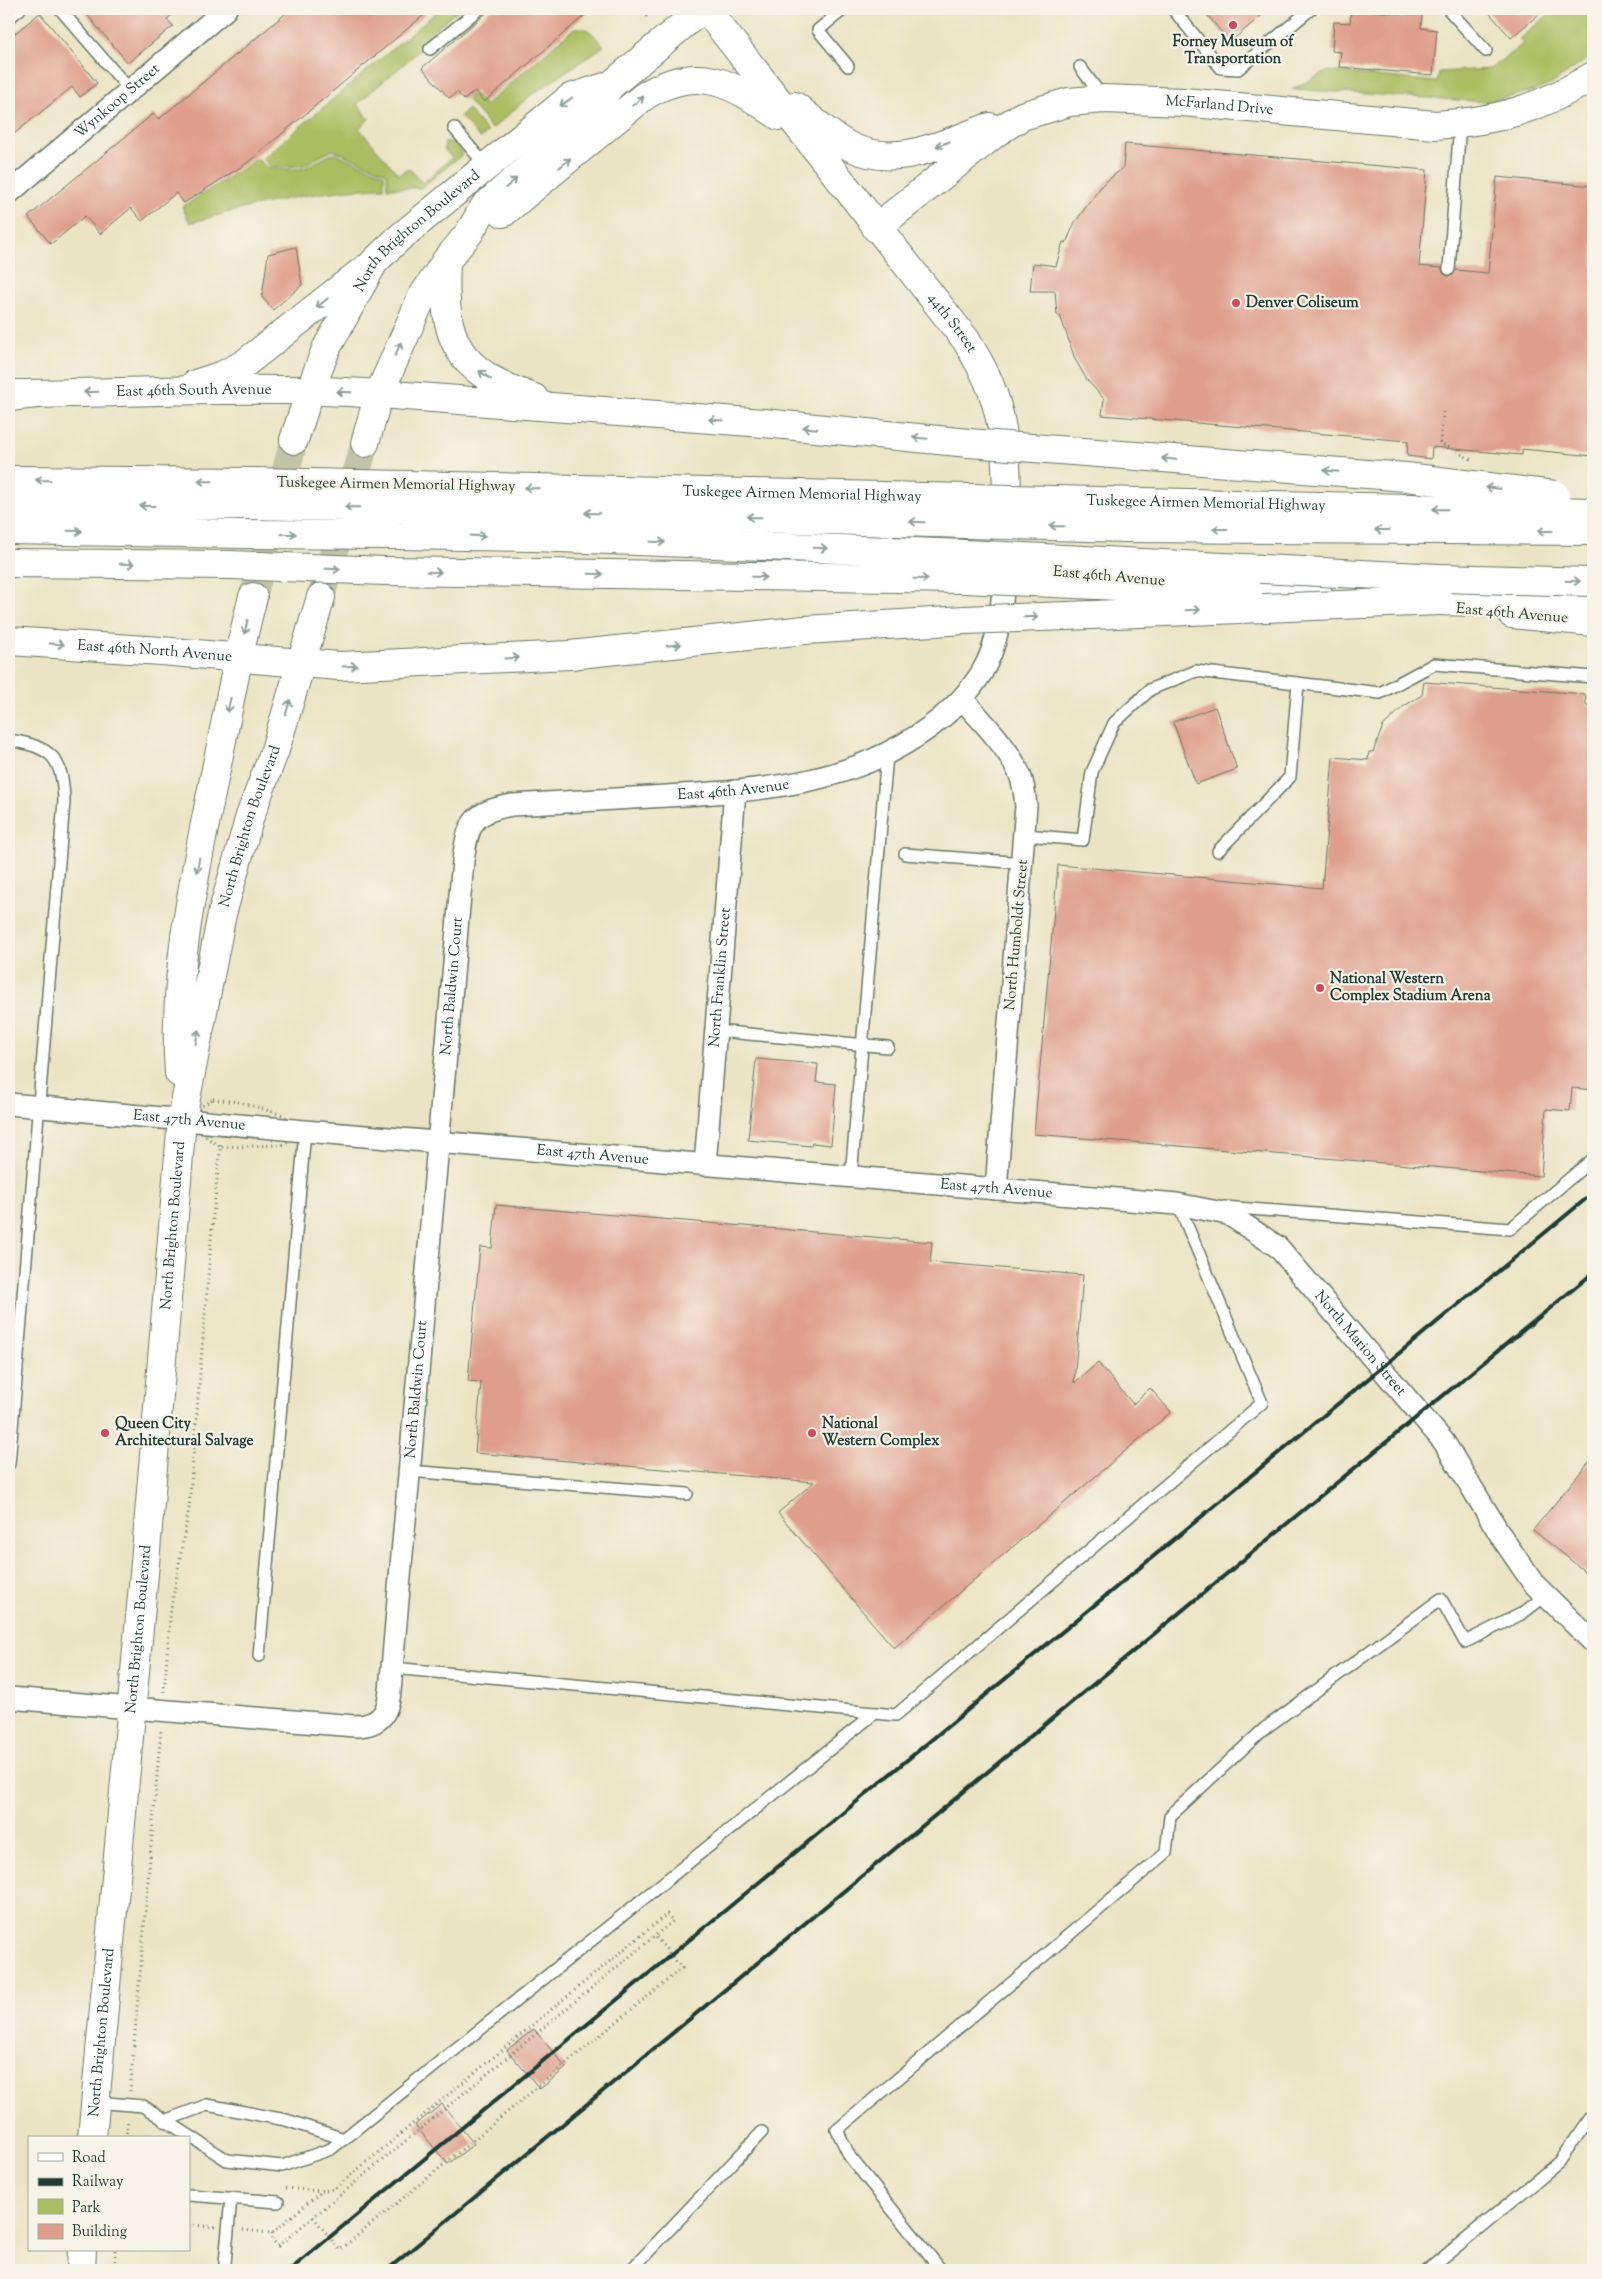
<svg xmlns="http://www.w3.org/2000/svg" width="1602" height="2279" font-family="'Sorts Mill Goudy',serif">
	<style>
		.green { fill: #abbd61; stroke: #657d4a }
		.building { fill: #df9e8b }
		.lines { fill: none; stroke-linecap: round; stroke-linejoin: round }
		.secondary-tunnel { stroke: #c2c3a7; stroke-width: 28; stroke-dasharray: 28 14; stroke-linecap: butt }
		.lane-casing { stroke: #676; stroke-width: 14 }
		.street-casing { stroke: #676; stroke-width: 24 }
		.secondary-casing { stroke: #676; stroke-width: 30 }
		.highway-casing { stroke: #676; stroke-width: 30 }
		.path { stroke: #676; stroke-width: 3; stroke-dasharray: 1 4; stroke-linecap: butt }
		.lane { stroke: #fff; stroke-width: 11 }
		.street { stroke: #fff; stroke-width: 21 }
		.secondary { stroke: #fff; stroke-width: 28 }
		.highway { stroke: #fff; stroke-width: 28 }
		.rail { stroke: #1f3d34; stroke-width: 4 }
		.highway-bridge-casing { stroke: #676; stroke-width: 30; stroke-linecap: butt }
		.highway-bridge { stroke: #fff; stroke-width: 28 }
		.oneway { stroke: #8f9e9a }
		.poi-dot { fill: #d1495b; stroke: #f7f3e8; stroke-width: 2 }
		.labels { text-anchor: middle; dominant-baseline: central; stroke-width: 4.5; stroke-linejoin: round; paint-order: stroke }
		.poi-label { font-size: 15px; font-weight: bold; fill: #1f3d34; stroke: #f7f3e8; text-anchor: start }
		.street-label { font-size: 15px; fill: #1f3d34; stroke: #f7f3e8 }
	</style>
	<rect width="100%" height="100%" fill="#f7f3e8"/>
	<filter id="ink" filterUnits="userSpaceOnUse"><feTurbulence type="fractalNoise" baseFrequency=".02" numOctaves="2"/><feDisplacementMap in="SourceGraphic" scale="10" xChannelSelector="R" yChannelSelector="G"/><feConvolveMatrix kernelMatrix="1 2 1 2 8 2 1 2 1" color-interpolation-filters="sRGB"/></filter>
	<filter id="wash" filterUnits="userSpaceOnUse"><feTurbulence type="fractalNoise" baseFrequency=".0096" numOctaves="4" result="noise"/><feDisplacementMap in="SourceGraphic" scale="20" xChannelSelector="R" yChannelSelector="G"/><feGaussianBlur stdDeviation="1.12" result="paint"/><feColorMatrix in="noise" values="0 0 0 0 0 0 0 0 0 0 0 0 0 0 0 0 0 1.4 0 .05"/><feComposite in="paint" operator="in"/></filter>
	<g filter="url(#wash)">
		<rect width="100%" height="100%" fill="#ebe4c4"/>
		<!-- green -->
		<g class="green">
			<polygon points="440,9 459,9 422,40 426,45 357,104 369,119 359,128 399,175 406,169 411,170 422,183 452,158 444,149 445,142 454,142 463,154 421,188 387,188 387,173 333,150 302,166 270,167 263,158"/>
			<polygon points="1555,9 1593,9 1593,55 1552,84 1534,91 1485,102 1292,89 1328,71 1437,82 1439,72 1490,69 1523,44 1519,39"/>
			<path d="M574 28C589 26 595 36 604 46L530 96 492 129 467 99 474 93 485 105Z"/>
			<polygon points="468,109 488,132 480,138 460,116"/>
			<path d="M334 153 384 174V188C314 190 257 204 190 223L182 207 257 159 269 169H302Z"/>
		</g>
		<g id="blocks">
			<!-- building -->
			<g class="building">
				<polygon points="82,9 179,9 167,19 173,26 128,63"/>
				<polygon points="291,9 431,9 247,163 184,203 176,193 142,221 131,208 100,234 85,216 51,244 28,217 153,114 159,119"/>
				<polygon points="491,9 592,9 484,102 475,91 464,100 457,92 449,98 422,68"/>
				<polygon points="1202,9 1269,9 1230,42"/>
				<polygon points="1351,9 1422,15 1421,28 1437,30 1433,75 1339,67 1341,52 1332,51 1334,22 1350,23"/>
				<polygon points="1486,9 1545,9 1511,38"/>
				<polygon points="40,13 97,83 80,97 72,87 9,138 9,38"/>
				<polygon points="1125,144 1427,170 1419,266 1442,268 1443,273 1448,276 1453,275 1456,270 1488,273 1497,177 1593,186 1593,456 1522,449 1522,455 1432,447 1431,459 1407,456 1408,441 1102,415 1104,399 1087,380 1075,359 1060,315 1057,315 1055,291 1030,291 1033,263 1056,266 1063,242 1066,243 1075,222 1103,184 1123,168"/>
				<polygon points="296,247 302,285 273,310 262,297 268,254"/>
				<polygon points="1424,682 1585,694 1586,704 1593,710 1593,1090 1572,1088 1570,1111 1546,1109 1541,1176 1034,1134 1058,865 1322,888 1333,757 1368,760 1369,752 1373,752 1383,726 1404,706 1422,695"/>
				<polygon points="1215,707 1237,769 1196,784 1173,722"/>
				<polygon points="756,1059 818,1064 816,1082 836,1084 831,1145 812,1143 811,1146 748,1140"/>
				<polygon points="496,1205 932,1242 930,1262 1083,1275 1074,1383 1098,1363 1133,1404 1150,1388 1171,1412 894,1648 778,1513 814,1482 475,1453 481,1382 468,1381 480,1247 492,1248"/>
				<polygon points="1593,1457 1593,1578 1533,1530"/>
				<polygon points="534,2029 566,2068 540,2089 507,2050"/>
				<polygon points="442,2104 474,2144 448,2164 415,2125"/>
			</g>
		</g>
	</g>
	<g filter="url(#ink)">
		<use href="#blocks" fill-opacity="0" stroke="#676" stroke-width="1"/>
		<g class="lines">
			<!-- secondary-tunnel -->
			<g class="secondary-tunnel">
				<polyline points="253,597 294,440"/>
				<polyline points="321,597 365,443"/>
			</g>
			<!-- lane casing -->
			<g class="lane-casing">
				<g id="lane">
					<polyline points="60,9 130,90"/>
					<polyline points="844,9 818,30 848,66"/>
					<polyline points="1173,9 1221,68 1238,69 1311,9"/>
					<polyline points="1448,9 1486,51"/>
					<polyline points="9,18 20,9"/>
					<polyline points="430,49 479,9"/>
					<polyline points="1080,67 1103,98"/>
					<polyline points="454,128 486,166"/>
					<polyline points="1449,269 1460,124"/>
					<path d="M9 740C52 747 63 757 64 802L9 1464"/>
					<polyline points="1025,835 1083,840 1092,772 1114,723 1151,689 1196,671 1380,693 1434,664 1593,677"/>
					<polyline points="1218,851 1290,777 1298,683"/>
					<polyline points="905,854 1023,863"/>
					<polyline points="716,1031 888,1047"/>
					<polyline points="851,1177 887,754"/>
					<polyline points="1224,1207 1510,1229 1593,1159"/>
					<polyline points="409,1471 687,1494"/>
					<polyline points="259,1656 305,1131"/>
					<polyline points="392,1668 896,1715 1262,1403 1178,1204"/>
					<polyline points="95,2102 143,2106 227,2160 282,2166 331,2149 875,1713"/>
					<polyline points="164,2121 207,2105 286,2120 344,2139"/>
					<polyline points="189,2195 278,2202"/>
					<polyline points="225,2263 231,2198"/>
					<polyline points="631,2270 762,2132"/>
					<polyline points="941,2270 850,2157 837,2130 1166,1853 1170,1816 1264,1729 1441,1599 1465,1642 1523,1613 1545,1596"/>
					<polyline points="1428,2270 1559,2162 1593,2113"/>
				</g>
			</g>
			<!-- street casing -->
			<g class="street-casing">
				<g id="street">
					<path id="s1" d="M9 193 226 9"/>
					<path d="M963 700C983 722 1008 747 1020 775 1024 785 1025 795 1026 806L996 1189"/>
					<path id="s2" d="M9 1104 305 1131 1177 1204 1228 1214 1278 1247 1444 1442 1503 1539 1533 1583 1593 1642"/>
					<path id="s3" d="M705 1165 735 791"/>
					<path id="s4" d="M9 1698 355 1726C393 1726 389 1696 392 1668L463 861C468 823 472 812 512 805 564 802 615 799 667 796 762 790 850 786 930 727 951 711 968 695 982 672 1001 640 1002 602 1005 566"/>
				</g>
			</g>
			<!-- secondary casing -->
			<g class="secondary-casing">
				<g id="secondary">
					<path id="s5" d="M706 9 966 340C975 356 985 371 991 388 1011 440 1007 501 1006 556"/>
					<path d="M795 106C813 120 830 137 851 147 898 169 944 143 990 127"/>
					<path d="M503 213 643 97C697 62 732 83 779 116"/>
					<path id="s6" d="M876 228 997 132 1022 116 1069 102 1104 99 1183 102 1435 125C1496 122 1541 108 1593 76"/>
					<polyline points="195,384 223,375 244,364 365,269"/>
					<path id="s7" d="M13 394C135 393 257 385 379 394"/>
					<path id="s8" d="M294 440 310 391 326 349 374 262 398 239 570 98 611 85"/>
					<polyline points="365,443 379,394 422,297 446,261 469,233 485,206 588,116 611,85 702,9"/>
					<polyline points="1224,588 1320,597"/>
					<polyline points="1512,614 1593,622"/>
					<path id="s9" d="M9 641 161 651 301 663"/>
					<path d="M179 1073C172 976 195 873 214 779 227 718 237 656 253 597"/>
					<path id="s10" d="M92 2138 145 1563 182 1119 222 914 250 816 275 750 321 597"/>
					<polyline points="81,2270 82,2250"/>
				</g>
			</g>
			<!-- highway casing -->
			<g class="highway-casing">
				<g id="highway">
					<path d="M446 261C442 341 456 371 534 398"/>
					<polyline points="379,394 764,423 969,443"/>
					<polyline points="9,397 37,394"/>
					<polyline points="9,480 254,482"/>
					<path id="s11" d="M408 485 966 498"/>
					<polyline points="9,507 248,505"/>
					<polyline points="401,508 966,524"/>
					<polyline points="9,530 240,534"/>
					<polyline points="394,535 534,537 965,554"/>
					<polyline points="9,563 232,565"/>
					<polyline points="385,571 965,579"/>
					<polyline points="1439,601 1593,605"/>
					<polyline points="301,663 340,666 570,655 805,630 965,620"/>
				</g>
			</g>
			<!-- path -->
			<g class="path">
				<polyline points="759,9 760,9"/>
				<polyline points="646,16 658,9"/>
				<polyline points="1443,412 1440,443 1472,460"/>
				<polygon points="213,1099 239,1102 283,1115 305,1131 282,1145 220,1147 182,1119"/>
				<polyline points="164,1692 171,1608 189,1508 213,1216 221,1142"/>
				<polyline points="130,2091 161,1729"/>
				<polyline points="126,2138 128,2120"/>
				<polyline points="313,2217 340,2250 682,1968 655,1936"/>
				<polyline points="189,2225 215,2227"/>
				<polyline points="243,2230 272,2233 322,2191"/>
				<polyline points="272,2233 272,2239 278,2246 673,1921 667,1914 334,2189 322,2191 284,2188"/>
				<polyline points="115,2250 116,2270"/>
			</g>
			<!-- lane -->
			<use href="#lane" class="lane"/>
			<!-- street -->
			<use href="#street" class="street"/>
			<!-- secondary -->
			<use href="#secondary" class="secondary"/>
			<!-- highway -->
			<use href="#highway" class="highway"/>
			<!-- rail -->
			<g class="rail">
				<polyline points="290,2270 1593,1193"/>
				<polyline points="387,2270 1307,1507 1593,1273"/>
			</g>
			<!-- highway-bridge casing -->
			<g class="highway-bridge-casing">
				<g id="highway-bridge">
					<polyline points="969,443 1406,477 1555,495"/>
					<polyline points="254,482 408,485"/>
					<path id="s12" d="M966 498 1593 512"/>
					<polyline points="248,505 401,508"/>
					<polyline points="966,524 1127,528 1593,531"/>
					<polyline points="240,534 394,535"/>
					<polyline points="965,554 1439,578 1593,582"/>
					<polyline points="232,565 385,571"/>
					<polyline points="965,579 1248,592"/>
					<polyline points="965,620 1439,601"/>
				</g>
			</g>
			<!-- highway-bridge -->
			<use href="#highway-bridge" class="highway-bridge"/>
		</g>
		<!-- one-way arrows -->
		<defs><path id="oneway-shaft" d="M-6 0H5M1.5-3L5.5 0L1.5 3" fill="none" stroke-width="1.6" stroke-linecap="round" stroke-linejoin="round" transform="scale(1.25)"/></defs>
		<g class="oneway">
			<use href="#oneway-shaft" transform="translate(638 101) rotate(-39)"/>
			<use href="#oneway-shaft" transform="translate(566 102) rotate(144)"/>
			<use href="#oneway-shaft" transform="translate(943 144) rotate(161)"/>
			<use href="#oneway-shaft" transform="translate(565 163) rotate(-40)"/>
			<use href="#oneway-shaft" transform="translate(511 183) rotate(-41)"/>
			<use href="#oneway-shaft" transform="translate(322 303) rotate(141)"/>
			<use href="#oneway-shaft" transform="translate(398 349) rotate(-67)"/>
			<use href="#oneway-shaft" transform="translate(485 375) rotate(-144)"/>
			<use href="#oneway-shaft" transform="translate(91 392) rotate(178)"/>
			<use href="#oneway-shaft" transform="translate(344 392) rotate(-178)"/>
			<use href="#oneway-shaft" transform="translate(716 420) rotate(-176)"/>
			<use href="#oneway-shaft" transform="translate(810 428) rotate(-175)"/>
			<use href="#oneway-shaft" transform="translate(920 438) rotate(-175)"/>
			<use href="#oneway-shaft" transform="translate(1169 459) rotate(-175)"/>
			<use href="#oneway-shaft" transform="translate(1331 471) rotate(-175)"/>
			<use href="#oneway-shaft" transform="translate(43 480) rotate(-179)"/>
			<use href="#oneway-shaft" transform="translate(205 481) rotate(-179)"/>
			<use href="#oneway-shaft" transform="translate(532 488) rotate(-179)"/>
			<use href="#oneway-shaft" transform="translate(1493 488) rotate(-173)"/>
			<use href="#oneway-shaft" transform="translate(147 506) rotate(180)"/>
			<use href="#oneway-shaft" transform="translate(352 507) rotate(-179)"/>
			<use href="#oneway-shaft" transform="translate(1440 509) rotate(-179)"/>
			<use href="#oneway-shaft" transform="translate(592 513) rotate(-179)"/>
			<use href="#oneway-shaft" transform="translate(754 517) rotate(-179)"/>
			<use href="#oneway-shaft" transform="translate(917 522) rotate(-178)"/>
			<use href="#oneway-shaft" transform="translate(1057 526) rotate(-179)"/>
			<use href="#oneway-shaft" transform="translate(1220 529) rotate(-180)"/>
			<use href="#oneway-shaft" transform="translate(1382 530) rotate(-180)"/>
			<use href="#oneway-shaft" transform="translate(75 531) rotate(1)"/>
			<use href="#oneway-shaft" transform="translate(1545 531) rotate(-180)"/>
			<use href="#oneway-shaft" transform="translate(289 534)"/>
			<use href="#oneway-shaft" transform="translate(478 536) rotate(1)"/>
			<use href="#oneway-shaft" transform="translate(658 542) rotate(2)"/>
			<use href="#oneway-shaft" transform="translate(820 548) rotate(2)"/>
			<use href="#oneway-shaft" transform="translate(127 564) rotate(1)"/>
			<use href="#oneway-shaft" transform="translate(333 569) rotate(2)"/>
			<use href="#oneway-shaft" transform="translate(434 572) rotate(1)"/>
			<use href="#oneway-shaft" transform="translate(596 574) rotate(1)"/>
			<use href="#oneway-shaft" transform="translate(759 577) rotate(1)"/>
			<use href="#oneway-shaft" transform="translate(921 579) rotate(1)"/>
			<use href="#oneway-shaft" transform="translate(1573 581) rotate(2)"/>
			<use href="#oneway-shaft" transform="translate(1193 610) rotate(-2)"/>
			<use href="#oneway-shaft" transform="translate(1031 617) rotate(-2)"/>
			<use href="#oneway-shaft" transform="translate(246 627) rotate(102)"/>
			<use href="#oneway-shaft" transform="translate(57 644) rotate(4)"/>
			<use href="#oneway-shaft" transform="translate(674 645) rotate(-6)"/>
			<use href="#oneway-shaft" transform="translate(512 658) rotate(-3)"/>
			<use href="#oneway-shaft" transform="translate(350 666) rotate(-3)"/>
			<use href="#oneway-shaft" transform="translate(229 705) rotate(102)"/>
			<use href="#oneway-shaft" transform="translate(288 707) rotate(-73)"/>
			<use href="#oneway-shaft" transform="translate(198 865) rotate(100)"/>
			<use href="#oneway-shaft" transform="translate(197 1037) rotate(-79)"/>
		</g>
	</g>
	<!-- markers -->
	<g class="poi-dot">
		<circle cx="1233" cy="25" r="5"/>
		<circle cx="1236" cy="303" r="5"/>
		<circle cx="1320" cy="988" r="5"/>
		<circle cx="105" cy="1433" r="5"/>
		<circle cx="812" cy="1433" r="5"/>
	</g>
	<g class="labels">
		<!-- poi labels -->
		<g class="poi-label">
			<text x="1233" y="42" text-anchor="middle">Forney Museum of<tspan x="1233" dy="17">Transportation</tspan></text>
			<text x="1246" y="303">Denver Coliseum</text>
			<text x="1330" y="979">National Western<tspan x="1330" dy="17">Complex Stadium Arena</tspan></text>
			<text x="115" y="1424">Queen City<tspan x="115" dy="17">Architectural Salvage</tspan></text>
			<text x="822" y="1424">National<tspan x="822" dy="17">Western Complex</tspan></text>
		</g>
		<!-- street labels -->
		<g class="street-label">
			<text stroke="none"><textPath href="#s1" startOffset="142">Wynkoop Street</textPath></text>
			<text stroke="none"><textPath href="#s6" startOffset="384">McFarland Drive</textPath></text>
			<text stroke="none"><textPath href="#s8" startOffset="248">North Brighton Boulevard</textPath></text>
			<text stroke="none"><textPath href="#s5" startOffset="399">44th Street</textPath></text>
			<text stroke="none"><textPath href="#s7" startOffset="181">East 46th South Avenue</textPath></text>
			<text transform="translate(396 485) rotate(1)">Tuskegee Airmen Memorial Highway</text>
			<text stroke="none"><textPath href="#s11" startOffset="394">Tuskegee Airmen Memorial Highway</textPath></text>
			<text stroke="none"><textPath href="#s12" startOffset="240">Tuskegee Airmen Memorial Highway</textPath></text>
			<text transform="translate(1109 577) rotate(5)">East 46th Avenue</text>
			<text transform="translate(1512 614) rotate(5)">East 46th Avenue</text>
			<text stroke="none"><textPath href="#s9" startOffset="146">East 46th North Avenue</textPath></text>
			<text stroke="none"><textPath href="#s4" startOffset="1542">East 46th Avenue</textPath></text>
			<text stroke="none"><textPath href="#s10" startOffset="1324">North Brighton Boulevard</textPath></text>
			<text transform="translate(1017 935) rotate(-85)">North Humboldt Street</text>
			<text stroke="none"><textPath href="#s3" startOffset="188">North Franklin Street</textPath></text>
			<text stroke="none"><textPath href="#s4" startOffset="1111">North Baldwin Court</textPath></text>
			<text stroke="none"><textPath href="#s2" startOffset="181">East 47th Avenue</textPath></text>
			<text stroke="none"><textPath href="#s2" startOffset="586">East 47th Avenue</textPath></text>
			<text stroke="none"><textPath href="#s2" startOffset="991">East 47th Avenue</textPath></text>
			<text stroke="none"><textPath href="#s10" startOffset="916">North Brighton Boulevard</textPath></text>
			<text stroke="none"><textPath href="#s2" startOffset="1411">North Marion Street</textPath></text>
			<text stroke="none"><textPath href="#s4" startOffset="706">North Baldwin Court</textPath></text>
			<text stroke="none"><textPath href="#s10" startOffset="511">North Brighton Boulevard</textPath></text>
			<text stroke="none"><textPath href="#s10" startOffset="106">North Brighton Boulevard</textPath></text>
		</g>
	</g>
	<!-- margin -->
	<rect width="1602" height="2279" fill="none" stroke="#f7f3e8" stroke-width="30"/>
	<!-- legend -->
	<rect x="28" y="2136" width="162" height="115" fill="#f7f3e8" stroke="#a1aaa0"/>
	<rect x="38" y="2153" width="25" height="8" fill="#ffffff" stroke="#a1aaa0"/>
	<text x="72" y="2162" font-size="15" fill="#1f3d34">Road</text>
	<rect x="38" y="2178" width="25" height="8" fill="#1f3d34" stroke="#a1aaa0"/>
	<text x="72" y="2186" font-size="15" fill="#1f3d34">Railway</text>
	<rect x="38" y="2199" width="25" height="15" fill="#abbd61" stroke="#a1aaa0"/>
	<text x="72" y="2212" font-size="15" fill="#1f3d34">Park</text>
	<rect x="38" y="2224" width="25" height="15" fill="#df9e8b" stroke="#a1aaa0"/>
	<text x="72" y="2236" font-size="15" fill="#1f3d34">Building</text>
</svg>
